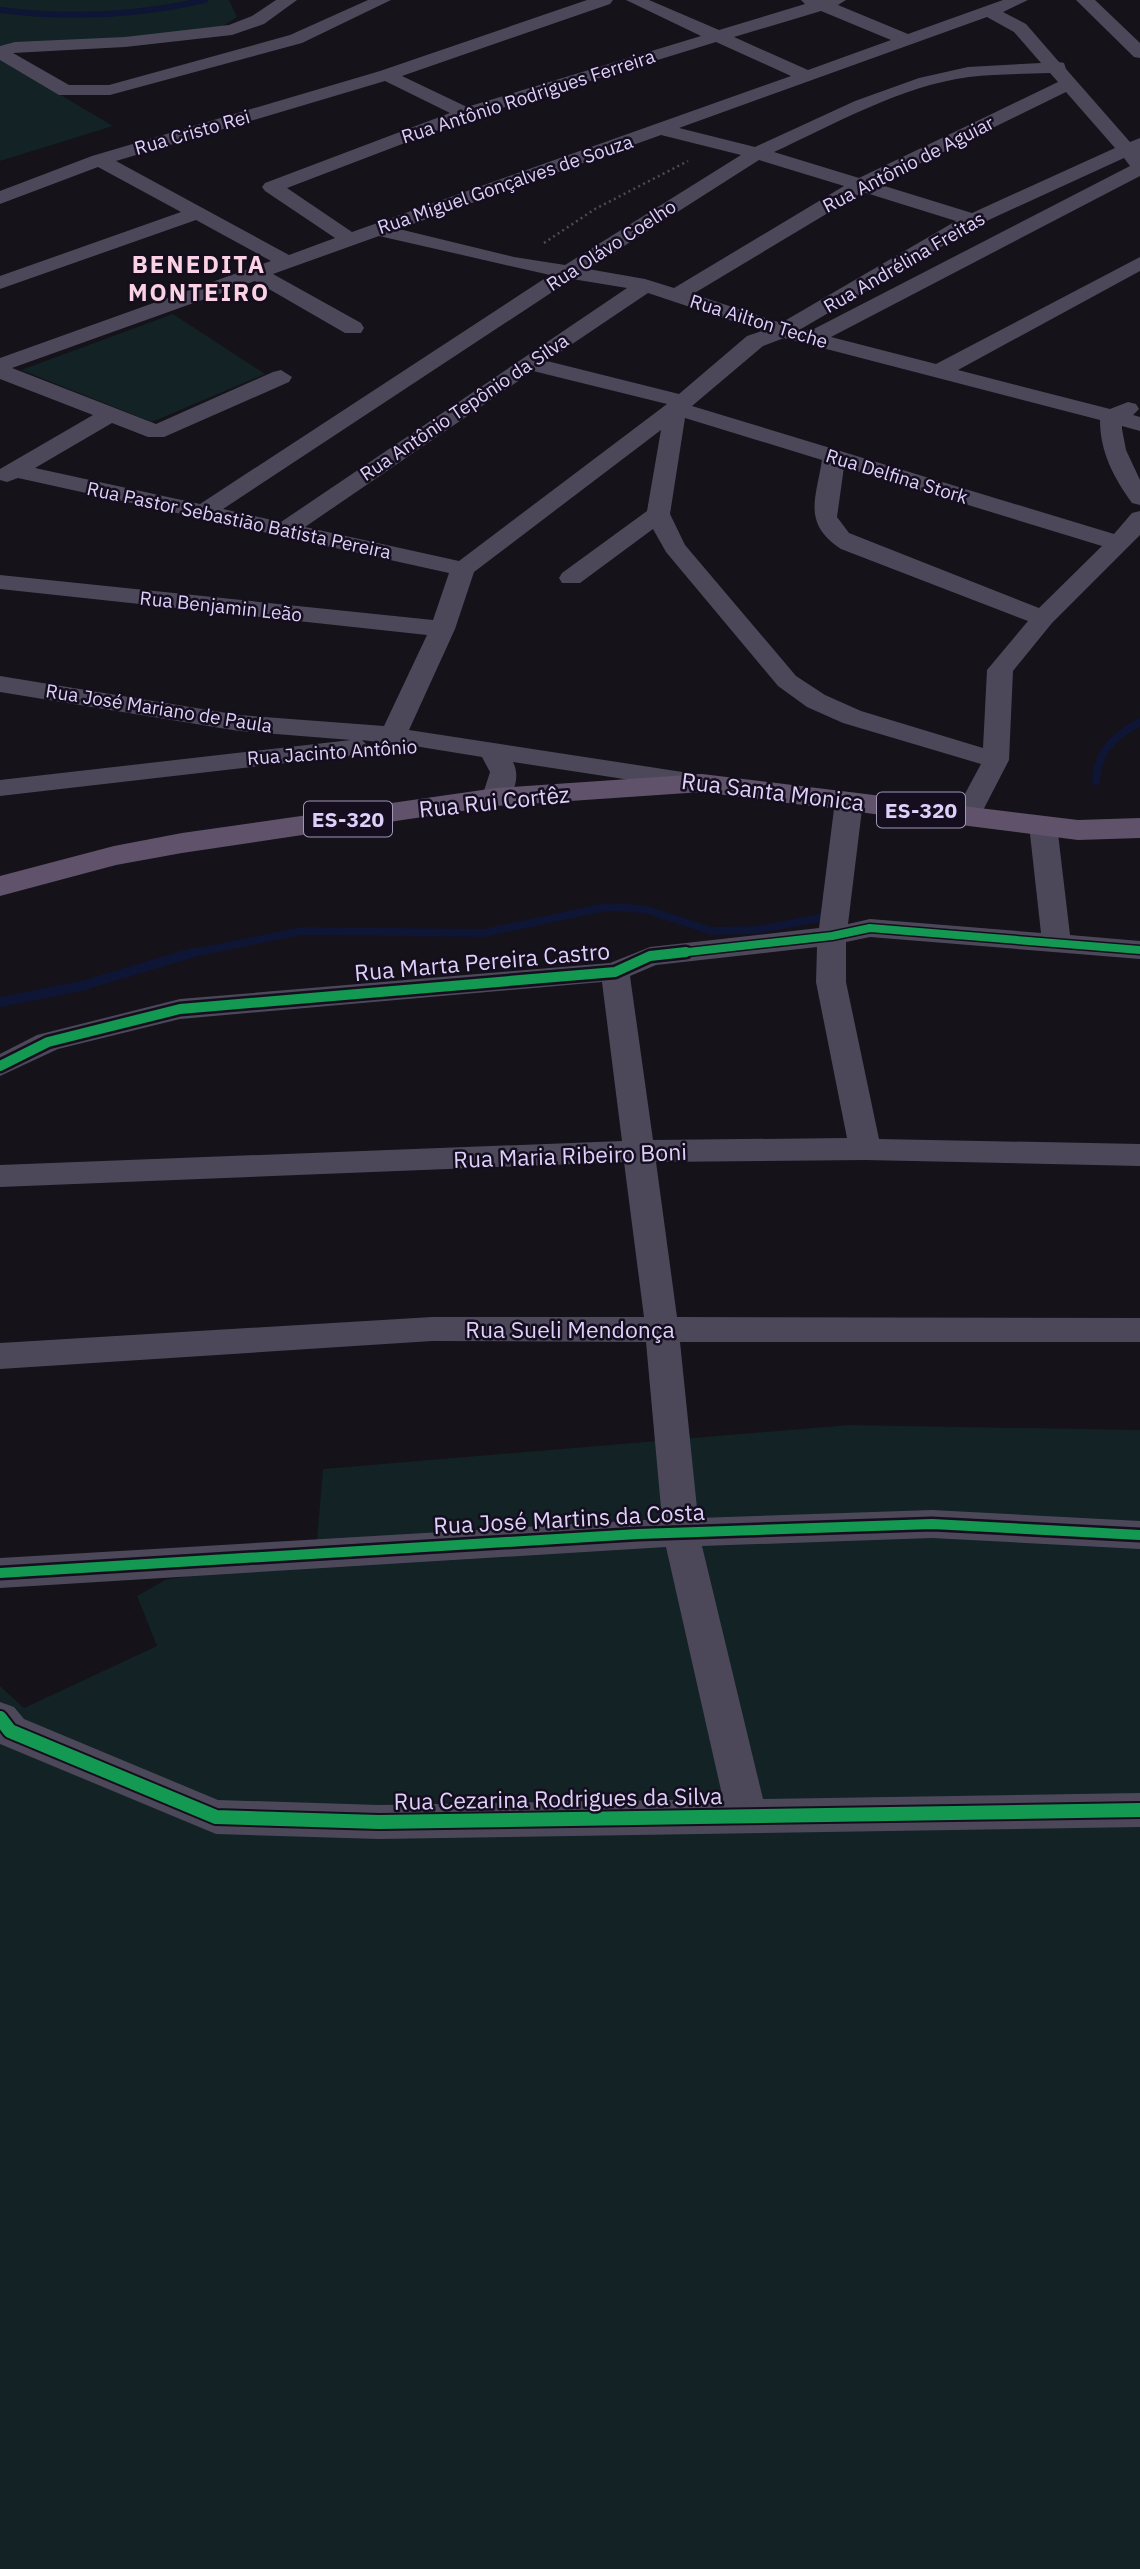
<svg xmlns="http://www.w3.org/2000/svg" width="1140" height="2569" font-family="'IBM Plex Sans',sans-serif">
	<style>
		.green { fill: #122225 }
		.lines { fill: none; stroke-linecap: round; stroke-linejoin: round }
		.stream-far2 { stroke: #0f1534; stroke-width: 6 }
		.stream-far1 { stroke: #0f1534; stroke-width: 8 }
		.stream { stroke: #0f1534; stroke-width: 10 }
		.path { stroke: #474e5b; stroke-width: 2.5; stroke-dasharray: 2 3.5; stroke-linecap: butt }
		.minor { fill: #4c485a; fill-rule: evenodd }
		.primary { fill: #60526b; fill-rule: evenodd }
		.cycleway-far2-casing { stroke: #140e1e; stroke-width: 11 }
		.cycleway-far1-casing { stroke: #140e1e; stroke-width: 15 }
		.cycleway-casing { stroke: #140e1e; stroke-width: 18 }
		.cycleway-far2 { stroke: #139951; stroke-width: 8 }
		.cycleway-far1 { stroke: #139951; stroke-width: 10 }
		.cycleway { stroke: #139951; stroke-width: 14 }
		.labels { text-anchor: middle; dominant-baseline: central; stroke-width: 5; stroke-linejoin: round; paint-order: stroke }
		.far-street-label { font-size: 19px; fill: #ded0fa; stroke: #140e1e }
		.shield { fill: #140e1e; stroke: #a196b8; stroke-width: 2 }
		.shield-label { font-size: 21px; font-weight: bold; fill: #ded0fa }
		.street-label { font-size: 23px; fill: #ded0fa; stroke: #140e1e }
		.far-district-label { font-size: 24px; font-weight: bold; letter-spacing: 2px; fill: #fad2e3; stroke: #140e1e }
	</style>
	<rect width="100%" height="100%" fill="#15121a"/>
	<!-- green -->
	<g class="green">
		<polygon points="0,0 229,0 237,17 223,26 195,32 0,47"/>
		<polygon points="0,59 113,126 0,161"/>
		<polygon points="173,314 265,374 152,422 21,370"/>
		<polygon points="849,1425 1140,1430 1140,2569 0,2569 0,1686 24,1708 157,1646 137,1596 165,1580 248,1566 317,1540 323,1469"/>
	</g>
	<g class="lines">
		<!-- stream-far2 -->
		<path class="stream-far2" d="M0 10C70 19 136 16 205 0"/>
		<!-- stream-far1 -->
		<g class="stream-far1">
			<path d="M1096 781C1097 751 1115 736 1140 722"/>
			<polyline points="189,954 301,931 484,933 606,907 644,909 712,931 757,930 830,916"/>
		</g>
		<!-- stream -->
		<polyline class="stream" points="0,1002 81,986 195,952"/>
		<!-- path -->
		<polyline class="path" points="544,243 595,209 688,161"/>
		<!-- minor -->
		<g class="minor">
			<polygon points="276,0 297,0 264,24 232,35 125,47 13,53 69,85 109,85 290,35 368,0 391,0 302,43 110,95 59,95 0,60 0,46 15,42 125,37 229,25 252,16"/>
			<path d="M587 0H613L610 4 402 76 467 107 701 36 626 0H649L719 30 805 4 801 0H846L838 5 908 34 1003 0H1028L1003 12 1026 24 1059 62 1064 63 1066 69 1130 142 1140 138V176L831 337 936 364 1140 257V271L958 370 1110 409 1128 402 1136 404 1139 409 1133 415 1140 417V431L1122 426V429L1126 450 1140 480V505L1132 503C1114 478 1100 452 1100 420L784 338 763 346 692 406 1114 534 1132 513 1140 511V535L1052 623 1013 671 1009 760 977 822H957L953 816 981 764 843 723 807 707 778 686 666 552 653 529 580 583H562L559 578 562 573 647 511 661 430 474 572 455 629 409 730 702 775 712 777 715 783 712 789 702 791 513 762C520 776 515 790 506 803H486L482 797 490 772 482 757 402 744 397 752H379L375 746 377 742 362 740 369 747 365 753 356 755 0 796V780L351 740 239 731 0 692V676L239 715 384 726 427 635 0 589V575L433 620 449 573 18 478 7 482 0 480V469L93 415 0 379V358L271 261 196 220 0 289V276L181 212 98 167 0 204V191L92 156 380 71ZM821 11 891 40 808 70 734 37ZM987 17 1014 32 1041 63 968 67 919 78 855 101 755 147 679 128ZM716 42 791 76 352 232 287 188 473 117ZM1050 73 1058 82 859 178 774 152C835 124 901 86 969 77 996 74 1023 74 1050 73ZM385 81 450 113 265 183 262 187 265 191 335 238 289 255 116 161ZM1066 92 1115 148 972 213 878 184ZM661 135 741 155 565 265 514 257 399 229ZM1124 158 1130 166 810 331 801 329 980 224ZM759 160 844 186 674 288 645 279 588 269ZM863 192 956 221 781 323 693 294ZM379 236 550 275 200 504 35 468 112 423 148 437H164L289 382 292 377 281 370 273 372 156 424 12 368 255 281 345 333H361L364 328 361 323 273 274ZM572 279 627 288 281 522 223 509ZM648 293 762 331 747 336 679 394 547 361ZM533 371 667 404 459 561 305 527ZM685 418 822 460C816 499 802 523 841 549L1028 621 987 670 983 748 861 711 825 695 796 676 685 545 670 514ZM844 467 1102 546 1039 608 849 533 837 517Z"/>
			<polygon points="1076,0 1095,0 1140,43 1140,58 1134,57"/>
			<path d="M849 793 859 795 863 801 848 924 870 919 1041 933 1029 825 1033 819H1053L1057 825 1070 935 1140 941V959L870 937 846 942V982L879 1139 1140 1144V1166L865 1160 656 1162 677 1317 1140 1318V1342H680L698 1518 932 1510 1140 1521V1549L932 1538 702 1546 763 1799 1140 1793V1827L379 1839 216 1834 0 1744V1702L14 1707 24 1719 218 1800 379 1805 723 1799 666 1547 0 1588V1558L662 1519 646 1342 432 1341 0 1369V1343L432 1317H644L624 1162 0 1187V1165L622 1141 602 982 180 1019 58 1049 0 1076V1054L37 1035 180 999 610 963 650 947 819 928 835 801 839 795ZM817 947 816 982 847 1138 653 1140 630 976 656 965Z"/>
		</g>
		<!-- primary -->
		<polygon class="primary" points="702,774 1078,820 1140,818 1140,838 1078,840 702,792 496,806 182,853 116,865 0,896 0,876 114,846 182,833 496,788"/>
		<!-- cycleway-far2 casing -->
		<g class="cycleway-far2-casing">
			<polyline id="cycleway-far2" points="670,954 832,936 870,928 1140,950"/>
		</g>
		<!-- cycleway-far1 casing -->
		<g class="cycleway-far1-casing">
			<g id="cycleway-far1">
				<polyline points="0,1066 48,1042 180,1009 615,972 650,956 686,952"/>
				<polyline points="0,1573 638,1534 932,1524 1140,1535"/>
			</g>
		</g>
		<!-- cycleway casing -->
		<g class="cycleway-casing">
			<polyline id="cycleway" points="0,1718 10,1731 216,1817 379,1822 1140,1810"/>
		</g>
		<!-- cycleway-far2 -->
		<use href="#cycleway-far2" class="cycleway-far2"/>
		<!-- cycleway-far1 -->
		<use href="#cycleway-far1" class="cycleway-far1"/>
		<!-- cycleway -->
		<use href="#cycleway" class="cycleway"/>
	</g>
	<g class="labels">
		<!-- far-street labels -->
		<g class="far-street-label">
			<text transform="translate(528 96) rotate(-18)">Rua Antônio Rodrigues Ferreira</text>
			<text transform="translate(192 132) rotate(-16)">Rua Cristo Rei</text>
			<text transform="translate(908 164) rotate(-27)">Rua Antônio de Aguiar</text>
			<text transform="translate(505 184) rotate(-19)">Rua Miguel Gonçalves de Souza</text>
			<text transform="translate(611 245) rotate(-33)">Rua Olávo Coelho</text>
			<text transform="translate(904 262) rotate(-30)">Rua Andrélina Freitas</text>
			<text transform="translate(759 321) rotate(17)">Rua Ailton Teche</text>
			<text transform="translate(464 407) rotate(-34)">Rua Antônio Tepônio da Silva</text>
			<text transform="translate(897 476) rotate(17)">Rua Delfina Stork</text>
			<text transform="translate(239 520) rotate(12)">Rua Pastor Sebastião Batista Pereira</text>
			<text transform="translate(221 606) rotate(6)">Rua Benjamin Leão</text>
			<text transform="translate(159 708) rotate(9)">Rua José Mariano de Paula</text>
			<text transform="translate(332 752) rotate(-4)">Rua Jacinto Antônio</text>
		</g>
		<!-- shield labels -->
		<g class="shield">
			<rect x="877" y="792.5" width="88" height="35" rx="5"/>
			<rect x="304" y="801.5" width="88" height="35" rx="5"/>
		</g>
		<g class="shield-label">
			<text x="921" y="810">ES-320</text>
			<text x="348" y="819">ES-320</text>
		</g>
		<!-- street labels -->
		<g class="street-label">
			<text transform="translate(773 791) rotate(7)">Rua Santa Monica</text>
			<text transform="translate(494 801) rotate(-6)">Rua Rui Cortêz</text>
			<text transform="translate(482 961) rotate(-5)">Rua Marta Pereira Castro</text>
			<text transform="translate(570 1155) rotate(-2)">Rua Maria Ribeiro Boni</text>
			<text x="570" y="1329">Rua Sueli Mendonça</text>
			<text transform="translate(569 1518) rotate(-3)">Rua José Martins da Costa</text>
			<text transform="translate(558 1798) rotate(-1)">Rua Cezarina Rodrigues da Silva</text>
		</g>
		<!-- far-district labels -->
		<g class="far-district-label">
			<text x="199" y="264">BENEDITA<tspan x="199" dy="28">MONTEIRO</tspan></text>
		</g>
	</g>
</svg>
